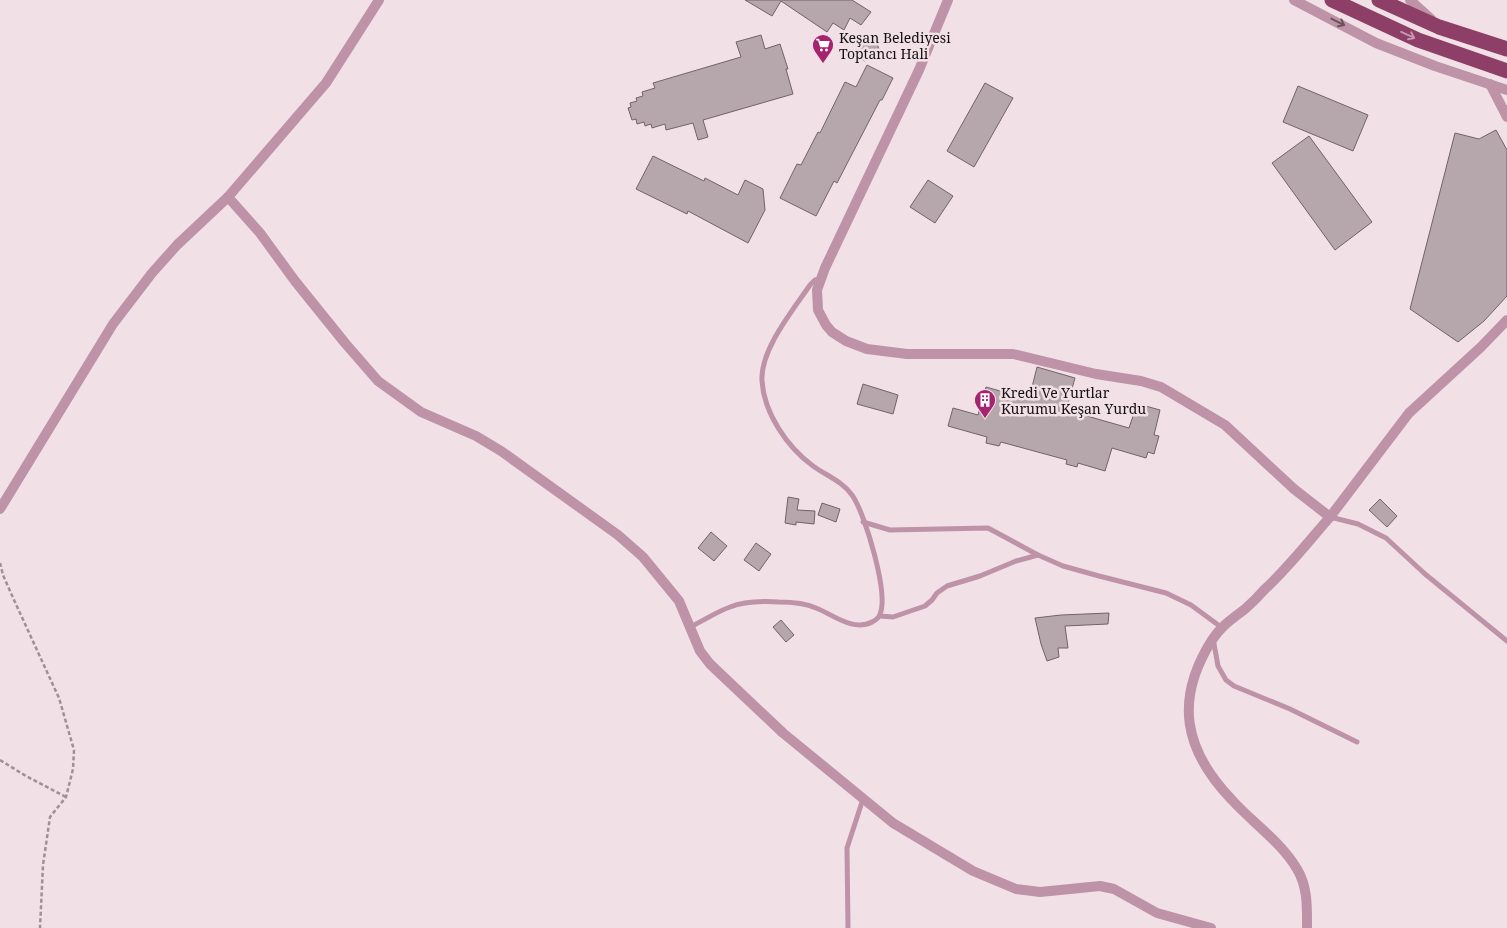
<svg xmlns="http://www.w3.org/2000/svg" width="1507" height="928" font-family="'Noto Serif',serif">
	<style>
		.building { fill: #b6a7ad; stroke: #716369 }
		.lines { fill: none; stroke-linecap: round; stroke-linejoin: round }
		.path { stroke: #9d9196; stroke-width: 2.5; stroke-dasharray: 4 2.5; stroke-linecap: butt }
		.service { stroke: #be93a7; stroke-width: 5 }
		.minor { stroke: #be93a7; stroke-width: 10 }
		.trunk { stroke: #8e3f68; stroke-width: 15 }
		.oneway { stroke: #6a515c }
		.oneway2 { stroke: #c498ae }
		.labels { text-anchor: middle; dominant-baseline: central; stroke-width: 5; stroke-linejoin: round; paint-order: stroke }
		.poi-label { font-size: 14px; fill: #150f12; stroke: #f1e1e7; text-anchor: start }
	</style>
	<rect width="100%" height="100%" fill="#f1e1e7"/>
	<!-- building -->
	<g class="building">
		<polygon points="745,0 852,0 871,12 861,25 850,18 844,30 833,23 827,32 781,1 772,16"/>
		<polygon points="761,35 765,49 780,44 788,69 786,69 793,94 703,120 708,137 698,140 693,123 666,130 665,124 652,128 651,124 645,126 644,122 637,124 636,119 632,120 628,108 631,107 630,103 637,101 636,98 643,96 642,92 655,88 653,83 741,57 736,42"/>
		<polygon points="875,38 881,55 864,61 858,43"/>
		<polygon points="867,65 893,78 882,100 880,100 837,183 834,181 816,216 780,198 797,164 801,165 818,132 820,133 845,82 856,87"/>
		<polygon points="985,83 1013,98 974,167 947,151"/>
		<polygon points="1298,86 1368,115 1353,151 1283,122"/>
		<polygon points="1496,130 1507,150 1507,296 1484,321 1458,342 1410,309 1455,133 1479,139"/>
		<polygon points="1309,136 1372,222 1335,250 1272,163"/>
		<polygon points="653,156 704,181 705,178 738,195 745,180 763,189 765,210 748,243 688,211 687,214 636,189"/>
		<polygon points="928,180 953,196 935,223 910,207"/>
		<polygon points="1037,367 1075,378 1066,410 1129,428 1134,413 1139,414 1142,405 1160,410 1154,435 1159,436 1154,454 1148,452 1146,458 1112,448 1105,471 1078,463 1077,467 1066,464 1067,460 1001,442 999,446 986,443 987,437 948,426 953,408 978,415 986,387 1029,399"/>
		<polygon points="863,384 898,395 893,414 857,404"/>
		<polygon points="788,497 799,499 797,510 815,511 814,524 796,522 796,525 785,523"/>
		<polygon points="1380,499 1397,516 1387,527 1369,510"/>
		<polygon points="822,503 840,509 836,522 818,515"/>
		<polygon points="711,532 727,546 714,561 698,548"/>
		<polygon points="756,543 771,554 759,571 744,560"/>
		<polygon points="1109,613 1108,624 1065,626 1068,648 1058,648 1059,657 1047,661 1041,644 1035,618 1061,615"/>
		<polygon points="781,620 794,635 786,642 773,627"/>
	</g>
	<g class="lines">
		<!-- path -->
		<g class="path">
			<polyline points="0,563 3,575 14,600 59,698 74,750 73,769 66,797 50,817 43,865 40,928"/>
			<polyline points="0,760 26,776 66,797"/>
		</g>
		<!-- service -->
		<g class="service">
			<polyline points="1330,517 1358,524 1386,538 1425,574 1507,641"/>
			<polyline points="863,522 890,530 988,528 1038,555 1063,566 1099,576 1166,593 1191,605 1221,627"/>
			<polyline points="880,616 893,617 925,606 932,600 937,593 947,586 980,576 1016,561 1038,555"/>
			<path d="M690 627C703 621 716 612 730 607 745 601 763 601 779 602 791 602 805 603 816 608 832 614 853 632 872 622 876 620 879 618 880 614 889 594 865 513 852 495 842 481 827 476 813 466 787 447 764 413 762 381 760 350 793 310 810 285L815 280 820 279"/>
			<polyline points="1213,638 1218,666 1226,680 1234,686 1290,709 1357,742"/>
			<polyline points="848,928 847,848 863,799"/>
		</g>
		<!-- minor -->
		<g class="minor">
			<path d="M948 0 919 70 825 268 817 290 818 310 826 325 832 332 846 341 867 349 907 354H1013L1096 374 1141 381 1161 387 1225 425 1294 489 1330 517C1308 542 1288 568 1264 590 1258 597 1252 603 1245 609 1233 618 1221 626 1212 640 1174 700 1184 750 1232 800 1253 823 1281 842 1297 869 1308 887 1307 908 1307 928"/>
			<polyline points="1294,0 1376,43 1435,66 1507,90"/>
			<polyline points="1410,0 1431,19"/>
			<polyline points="1490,84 1507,117"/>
			<polyline points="228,197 260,233 295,281 345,343 378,381 421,412 476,436 501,451 618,535 643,557 679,601 700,651 710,664 783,733 893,823 973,871 1016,889 1040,892 1100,886 1114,889 1157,913 1211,928"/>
			<polyline points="0,509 113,324 152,273 177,245 228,197 326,83 379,0"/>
			<polyline points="1330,517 1409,413 1481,347 1507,320"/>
		</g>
		<!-- trunk -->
		<g class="trunk">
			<polyline points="1332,0 1418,40 1507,71"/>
			<polyline points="1379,0 1439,27 1507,49"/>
		</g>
	</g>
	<!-- one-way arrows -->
	<defs><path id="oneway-shaft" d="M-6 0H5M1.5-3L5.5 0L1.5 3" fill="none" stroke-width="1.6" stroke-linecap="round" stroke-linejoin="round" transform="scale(1.25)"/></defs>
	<use class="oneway" href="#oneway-shaft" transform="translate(1338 22) rotate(27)"/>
	<use class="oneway2" href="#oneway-shaft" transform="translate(1408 35) rotate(25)"/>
	<!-- icons -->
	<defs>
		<g id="supermarket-pin" transform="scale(1.125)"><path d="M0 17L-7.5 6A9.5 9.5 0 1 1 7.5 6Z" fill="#a62370" stroke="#f1e1e7"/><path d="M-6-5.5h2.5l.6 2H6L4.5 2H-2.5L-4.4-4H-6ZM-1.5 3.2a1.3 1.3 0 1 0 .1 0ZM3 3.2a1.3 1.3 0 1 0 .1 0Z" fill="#fff"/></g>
		<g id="building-pin" transform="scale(1.125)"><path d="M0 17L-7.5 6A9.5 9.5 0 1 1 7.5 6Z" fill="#a62370" stroke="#f1e1e7"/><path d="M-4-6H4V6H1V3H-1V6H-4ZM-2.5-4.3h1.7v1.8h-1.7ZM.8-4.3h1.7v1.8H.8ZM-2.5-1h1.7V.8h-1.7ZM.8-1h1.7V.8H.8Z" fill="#fff"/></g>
	</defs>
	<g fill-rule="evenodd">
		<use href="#supermarket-pin" x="823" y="45"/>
		<use href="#building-pin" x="985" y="400"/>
	</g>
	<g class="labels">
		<!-- poi labels -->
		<g class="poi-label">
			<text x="839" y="37">Keşan Belediyesi<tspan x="839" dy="16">Toptancı Hali</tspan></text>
			<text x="1001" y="392">Kredi Ve Yurtlar<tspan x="1001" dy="16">Kurumu Keşan Yurdu</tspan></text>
		</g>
	</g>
</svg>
